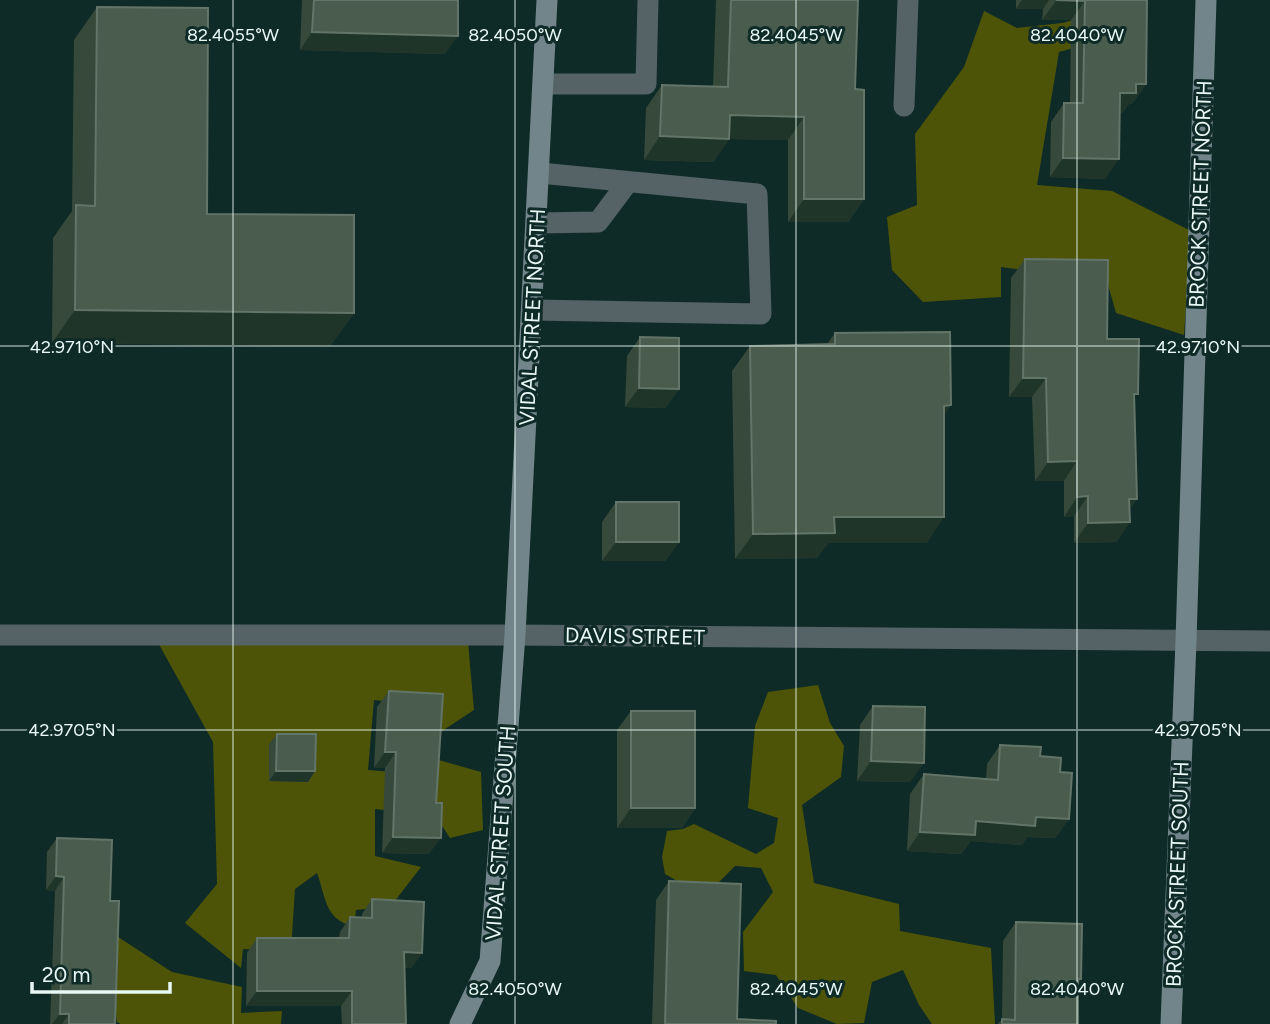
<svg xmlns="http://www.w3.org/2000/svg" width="1270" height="1024" font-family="Figtree,sans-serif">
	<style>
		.green { fill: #4e5407 }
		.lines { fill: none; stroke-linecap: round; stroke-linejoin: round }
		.lane { stroke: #566366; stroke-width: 21 }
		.street { stroke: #566366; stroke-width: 21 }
		.secondary { stroke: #71858a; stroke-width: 21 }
		.wall { fill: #37493a }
		.shaded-wall { fill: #1f352a }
		.building { fill: #4a5c4e; stroke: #637468; stroke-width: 2 }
		.ticks { fill: none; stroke: #e8f8f5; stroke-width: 2; stroke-opacity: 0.45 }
		.labels { text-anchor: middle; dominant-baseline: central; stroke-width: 6; stroke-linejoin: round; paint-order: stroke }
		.street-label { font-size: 21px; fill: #e8f8f5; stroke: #0f2b27 }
		.ticks-label { font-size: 18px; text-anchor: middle; fill: #e8f8f5; stroke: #0f2b27; stroke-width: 6; stroke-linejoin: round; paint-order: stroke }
	</style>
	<rect width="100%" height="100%" fill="#0f2b27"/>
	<!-- green -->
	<g class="green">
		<polygon points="984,11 1017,28 1062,23 1103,12 1095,42 1059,52 1037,185 1112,191 1191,231 1184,335 1116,313 1107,281 1001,267 1001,297 923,302 892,270 887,217 917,205 915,134 964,67"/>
		<path d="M156 639 468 642 474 710 442 731 438 707 374 700 368 770 432 775 435 759 481 772 483 830 450 838 435 815 375 809V856L421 867 391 906 356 910 354 927C324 919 326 897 317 873L295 889 291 951 243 949 241 968 185 923 217 884 213 742Z"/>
		<polygon points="818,685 830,723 844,746 841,777 802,805 814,883 899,904 900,931 991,948 995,1024 932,1024 919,1005 903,970 872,982 864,1023 837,1024 798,1008 776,975 744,971 743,932 773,892 761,868 735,866 709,892 697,892 665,874 662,857 667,831 683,829 694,824 756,854 774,843 778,818 748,808 755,726 768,692"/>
		<polygon points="115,935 172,972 242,987 241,1013 282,1011 281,1024 121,1024 117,1022 113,985"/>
	</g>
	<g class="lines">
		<!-- lane -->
		<g class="lane">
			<polyline points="544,84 646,84 648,0"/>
			<polyline points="904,106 908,0"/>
			<polyline points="537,223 598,222 628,182"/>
			<polyline points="532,310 761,314 757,194 540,173"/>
		</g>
		<!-- street -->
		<polyline class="street" points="0,635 515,635 1270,641"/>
		<!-- secondary -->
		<g class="secondary">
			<polyline points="460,1024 490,961 515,635 547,0"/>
			<polyline points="1171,1024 1186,641 1206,0"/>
		</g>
	</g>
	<!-- wall -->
	<g class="wall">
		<polygon points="302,0 458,0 445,54 300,50"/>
		<polygon points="716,0 858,0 855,89 864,199 848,222 788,222 788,140 729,139 713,162 644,160 646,108 662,85 713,87"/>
		<polygon points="1016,0 1147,0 1146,84 1132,104 1129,104 1122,113 1120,113 1105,179 1050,177 1051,122 1064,103 1070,103 1071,20 1042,20 1043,9 1016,9"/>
		<polygon points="97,7 207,214 354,313 330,346 52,343 53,238 72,211 74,40"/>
		<polygon points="1025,259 1107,339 1135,399 1137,499 1129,510 1130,522 1116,542 1074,543 1074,516 1064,517 1064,481 1035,481 1032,397 1009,397 1011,278"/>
		<polygon points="835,333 951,405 944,415 927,543 828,543 817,558 735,559 732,371 750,346 827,344"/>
		<polygon points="640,337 679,389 665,408 625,407 627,356"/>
		<polygon points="616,502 679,542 665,561 602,561 602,522"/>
		<polygon points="389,691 436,803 429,854 382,853 385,768 374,768 377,707"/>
		<polygon points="873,706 910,782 857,781 860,725"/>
		<polygon points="631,711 695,808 682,828 617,828 617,730"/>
		<polygon points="277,734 315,771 308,782 269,781 269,744"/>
		<polygon points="1000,745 1040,756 1060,772 1069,819 1055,838 1027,837 1022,845 971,841 961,854 907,851 910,794 924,774 986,779 987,764"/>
		<polygon points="57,838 110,901 115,1024 50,1024 55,891 46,890 47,852"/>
		<polygon points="669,881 737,1019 776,1024 652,1024 656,900"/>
		<polygon points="372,899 422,953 411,968 405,968 406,1024 342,1024 341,1006 246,1006 247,953 257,938 339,938 340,932 350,917 362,917 362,914"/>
		<polygon points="1016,922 1081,979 1078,983 1078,1024 998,1024 1002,1019 1003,941"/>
	</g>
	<!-- shaded-wall -->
	<g class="shaded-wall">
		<polygon points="1022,0 1049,0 1043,9 1016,9"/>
		<polygon points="1056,1 1085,1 1071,20 1042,20"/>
		<polygon points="312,32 458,36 445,54 300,50"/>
		<polygon points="1136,84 1146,84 1132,104 1129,104 1122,113 1107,113 1120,93"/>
		<polygon points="730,115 804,117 788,140 729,139 713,162 644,160 660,136"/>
		<polygon points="1063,158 1119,159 1105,179 1050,177"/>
		<polygon points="804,199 864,199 848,222 788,222"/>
		<polygon points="75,310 354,313 330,346 52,343"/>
		<polygon points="1023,378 1046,378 1032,397 1009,397"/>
		<polygon points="639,388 679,389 665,408 625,407"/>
		<polygon points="951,405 933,431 944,406"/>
		<polygon points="1077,461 1064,481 1035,481 1048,462"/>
		<polygon points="1088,496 1074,516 1064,517 1077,497"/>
		<polygon points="1129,499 1137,499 1123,518"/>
		<polygon points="834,517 944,517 927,543 828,543 817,558 735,559 753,534"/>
		<polygon points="1130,522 1116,542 1074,543 1088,523"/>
		<polygon points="616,542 679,542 665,561 602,561"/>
		<polygon points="385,752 396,752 385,768 374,768"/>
		<polygon points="871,761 924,763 910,782 857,781"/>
		<polygon points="276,771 315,771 308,782 269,781"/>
		<polygon points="631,808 695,808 682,828 617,828"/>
		<polygon points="1036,817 1069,819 1055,838 1027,837 1022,845 971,841 961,854 907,851 920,832 976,821"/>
		<polygon points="393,837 441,838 429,854 382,853"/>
		<polygon points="56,876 64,877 55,891 46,890"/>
		<polygon points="404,952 422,953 411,968 394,967"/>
		<polygon points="257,991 352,991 341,1006 246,1006"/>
		<polygon points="60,1014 69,1014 62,1024 52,1024"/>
	</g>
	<!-- building -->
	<g class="building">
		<polygon points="314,0 458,0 458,36 312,32"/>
		<polygon points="731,0 858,0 855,89 864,90 864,199 804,199 804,117 730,115 729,139 660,136 662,85 728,87"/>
		<polygon points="1056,0 1147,0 1146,84 1136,84 1136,93 1120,93 1119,159 1063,158 1064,103 1083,103 1085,1"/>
		<polygon points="97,7 208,8 207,214 354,215 354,313 75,310 76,205 95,206"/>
		<polygon points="1025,259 1108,260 1107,339 1139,339 1138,394 1134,394 1137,499 1129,499 1130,522 1088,523 1088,496 1077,497 1077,461 1048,462 1046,378 1023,378"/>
		<polygon points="950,332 951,405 944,406 944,517 834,517 835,533 753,534 750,346 835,344 835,333"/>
		<polygon points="640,337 679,338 679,389 639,388"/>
		<rect x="616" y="502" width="63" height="40"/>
		<polygon points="389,691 443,694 436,803 442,803 441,838 393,837 396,752 385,752"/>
		<polygon points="873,706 925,707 924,763 871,761"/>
		<rect x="631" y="711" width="64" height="97"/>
		<polygon points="277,734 316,734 315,771 276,771"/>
		<polygon points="1000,745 1041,747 1040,756 1061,758 1060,772 1072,773 1069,819 1036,817 1035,826 976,821 975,835 920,832 924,774 998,780"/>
		<polygon points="57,838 112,840 110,901 119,901 115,1024 69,1024 69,1014 60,1014 64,877 56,876"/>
		<polygon points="669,881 741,884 737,1019 776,1021 776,1024 665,1024"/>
		<polygon points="372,899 424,902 422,953 404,952 406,1024 352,1024 352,991 257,991 257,938 349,938 350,917 372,918"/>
		<polygon points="1016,922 1082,924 1081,979 1078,979 1078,1024 1002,1024 1002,1019 1015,1020"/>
	</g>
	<!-- ticks -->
	<path class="ticks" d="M233 0V1024M515 0V1024M796 0V1024M1077 0V1024M0 346H1270M0 730H1270"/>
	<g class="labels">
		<!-- street labels -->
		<g class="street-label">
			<text transform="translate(1200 194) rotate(-88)">BROCK STREET NORTH</text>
			<text transform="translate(532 317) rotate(-87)">VIDAL STREET NORTH</text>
			<text transform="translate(635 636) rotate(1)">DAVIS STREET</text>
			<text transform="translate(500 833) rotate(-86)">VIDAL STREET SOUTH</text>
			<text transform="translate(1177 874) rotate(-88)">BROCK STREET SOUTH</text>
		</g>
	</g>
	<g class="ticks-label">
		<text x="233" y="41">82.4055°W</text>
		<text x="515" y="41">82.4050°W</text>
		<text x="796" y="41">82.4045°W</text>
		<text x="1077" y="41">82.4040°W</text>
		<text x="72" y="353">42.9710°N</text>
		<text x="1198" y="353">42.9710°N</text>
		<text x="72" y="736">42.9705°N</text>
		<text x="1198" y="736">42.9705°N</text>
		<text x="515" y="995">82.4050°W</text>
		<text x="796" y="995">82.4045°W</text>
		<text x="1077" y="995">82.4040°W</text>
	</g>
	<!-- scale -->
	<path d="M32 982v10h138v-10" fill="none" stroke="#e8f8f5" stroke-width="3.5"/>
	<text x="42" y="982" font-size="21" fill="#e8f8f5" stroke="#0f2b27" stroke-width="5" paint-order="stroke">20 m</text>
</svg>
